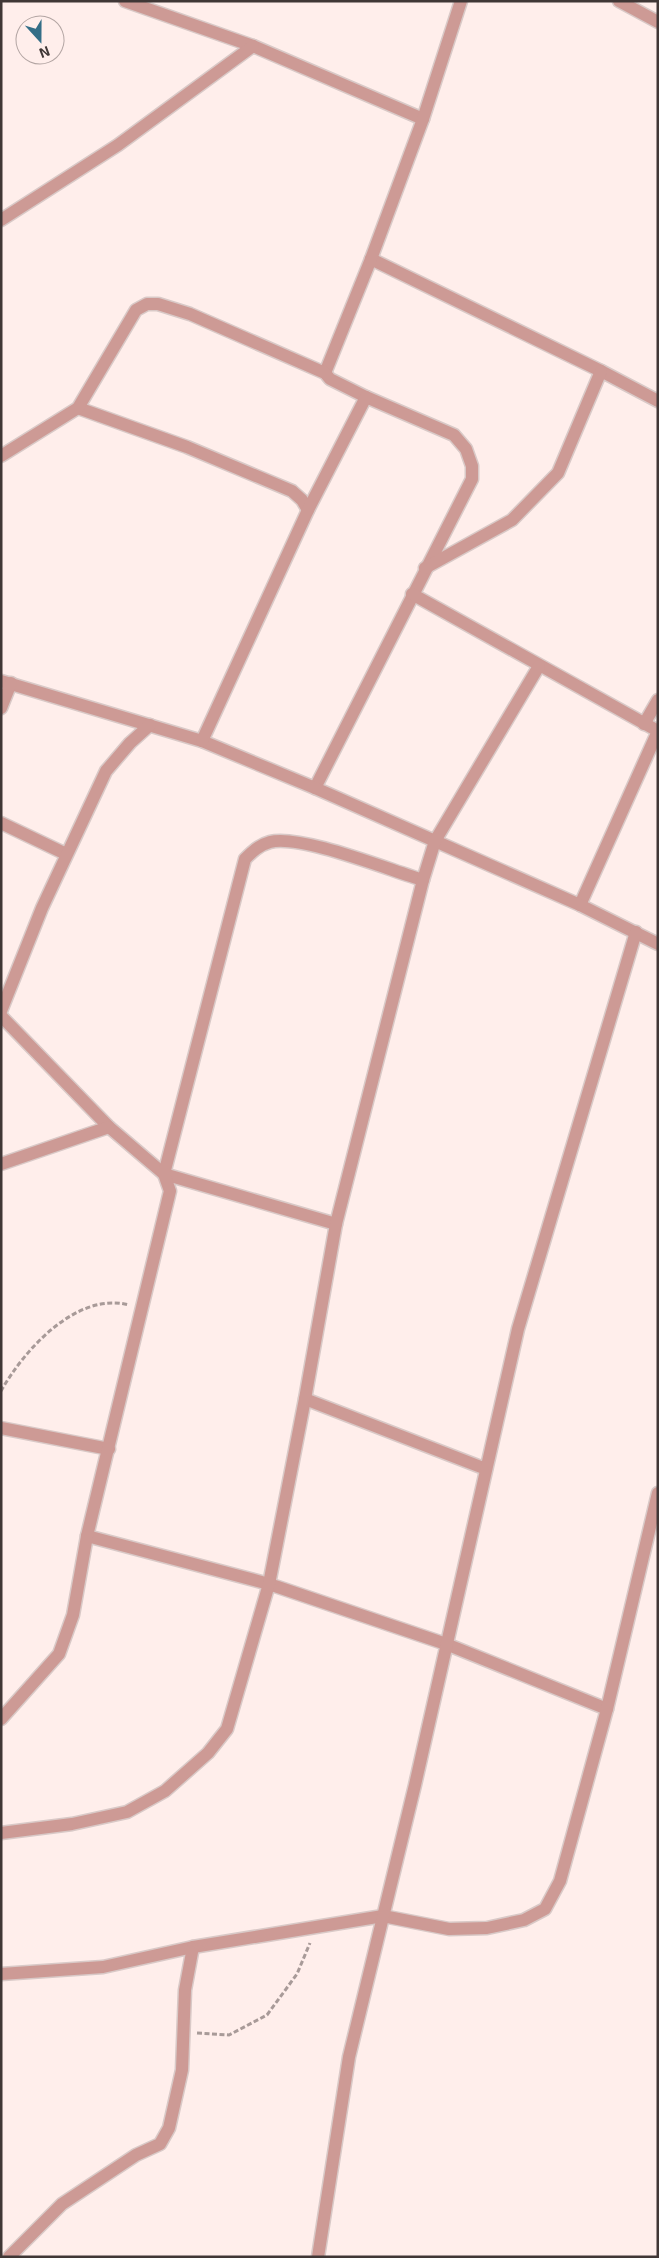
<svg xmlns="http://www.w3.org/2000/svg" width="659" height="2258" font-family="'Exo 2',sans-serif">
	<style>
		.lines { fill: none; stroke-linecap: round; stroke-linejoin: round }
		.minor-casing { stroke: #d9c9c7; stroke-width: 15 }
		.path { stroke: #a89a98; stroke-width: 3; stroke-dasharray: 5 2.5; stroke-linecap: butt }
		.minor { stroke: #cd9a95; stroke-width: 12 }
	</style>
	<rect width="100%" height="100%" fill="#ffeeeb"/>
	<g class="lines">
		<!-- minor casing -->
		<g class="minor-casing">
			<g id="minor">
				<polyline points="125,1 253,46 423,119"/>
				<polyline points="619,1 658,22"/>
				<polyline points="1,220 118,145 253,46"/>
				<polyline points="371,259 601,371 658,401"/>
				<polyline points="325,373 371,259 423,119 461,1"/>
				<polyline points="78,408 187,447 292,491 302,500 308,510"/>
				<polyline points="1,456 78,408 136,310 147,304 158,304 190,314 325,373 330,379 366,397 454,435 466,449 472,466 472,479 315,788"/>
				<polyline points="425,568 512,520 558,473 601,371"/>
				<polyline points="412,594 658,731 580,905"/>
				<polyline points="1,681 202,741 315,788 580,905 658,944"/>
				<polyline points="1,708 11,683"/>
				<polyline points="644,724 658,700"/>
				<polyline points="202,741 308,510 366,397"/>
				<polyline points="1,823 66,854"/>
				<polyline points="1,1011 42,908 106,771 130,743 150,725"/>
				<polyline points="1,1016 109,1127 164,1174 336,1224"/>
				<polyline points="1,1164 109,1127"/>
				<polyline points="305,1399 486,1469"/>
				<polyline points="1,1428 109,1449"/>
				<polyline points="87,1536 269,1584 446,1644 607,1709"/>
				<path d="M1 1719 59 1654 73 1615 87 1536 170 1191 164 1174 245 859C252 852 259 845 270 842 300 834 389 870 423 880"/>
				<polyline points="1,1833 72,1824 127,1812 165,1791 208,1753 227,1729 269,1584 305,1399 336,1224 423,880 435,841 539,666"/>
				<polyline points="1,1974 103,1967 193,1947 383,1916 449,1929 487,1928 524,1920 545,1909 560,1881 607,1709 658,1493"/>
				<polyline points="9,2257 62,2204 136,2155 160,2144 169,2128 182,2070 185,1990 193,1947"/>
				<polyline points="318,2257 349,2057 415,1785 518,1329 636,932"/>
			</g>
		</g>
		<!-- path -->
		<g class="path">
			<path d="M1 1391C24 1350 77 1291 129 1305"/>
			<polyline points="197,2033 229,2035 267,2015 297,1974 310,1943"/>
		</g>
		<!-- minor -->
		<use href="#minor" class="minor"/>
	</g>
	<!-- border -->
	<rect width="659" height="2258" fill="none" stroke="#403736" stroke-width="5"/>
	<!-- north arrow -->
	<g transform="translate(40 40) rotate(159)"><circle r="24" fill="#ffeeeb" stroke="#b3a5a3"/>
	<path d="M0-4L9 19L0 12L-9 19Z" fill="#346e87"/>
	<text y="-8" font-size="14" font-weight="bold" text-anchor="middle" fill="#403736">N</text>
	</g>
</svg>
